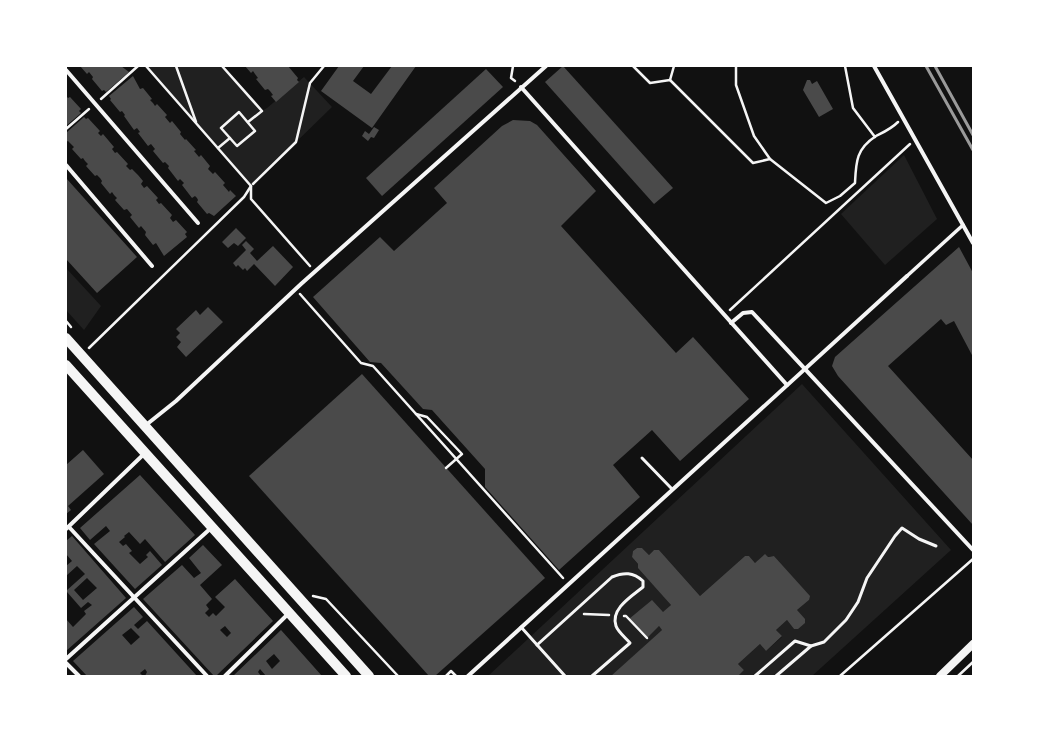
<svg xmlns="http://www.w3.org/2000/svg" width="1039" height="742" font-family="'Roboto Condensed',sans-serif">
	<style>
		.green { fill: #202020 }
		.building { fill: #4a4a4a; fill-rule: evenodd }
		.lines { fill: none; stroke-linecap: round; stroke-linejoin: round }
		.path { stroke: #f5f5f5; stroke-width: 2.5 }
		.service { stroke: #f5f5f5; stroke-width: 3 }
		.pedestrian { stroke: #f5f5f5; stroke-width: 3.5 }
		.minor { stroke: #f5f5f5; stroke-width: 4 }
		.secondary { stroke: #f5f5f5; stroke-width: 8 }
		.primary { stroke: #f5f5f5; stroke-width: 10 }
		.rail { stroke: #9a9a9a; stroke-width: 3 }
	</style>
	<rect width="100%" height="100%" fill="#111"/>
	<!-- green -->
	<g class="green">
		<polygon points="148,66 222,66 262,111 267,108 304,77 332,107 251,186"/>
		<polygon points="904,155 937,219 885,265 841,214"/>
		<polygon points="66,268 101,306 84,330 66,310"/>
		<polygon points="802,384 951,550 812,676 738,676 744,670 738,664 760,644 766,651 782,637 776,630 787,620 794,629 797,610 809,600 809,596 774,556 770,556 755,563 749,556 745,556 700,596 659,550 654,550 649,555 642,548 637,548 633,551 632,557 671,605 646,638 659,626 662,630 612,676 488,676"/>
	</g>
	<!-- building -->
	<g class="building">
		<polygon points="80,66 121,66 129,72 106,92 104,90 102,91 92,79 93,77 89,72 87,74"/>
		<polygon points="245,66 288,66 298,78 297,80 299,82 276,102 271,96 273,95 270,91 268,89 265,90 256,79 258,78 255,74 253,71 251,73"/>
		<polygon points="339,66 364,66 353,81 371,94 392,66 416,66 372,128 321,91"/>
		<polygon points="563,66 673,188 654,204 545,82"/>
		<polygon points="486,69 503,87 382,196 366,178"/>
		<polygon points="133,76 140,89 143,88 152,99 150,100 153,103 155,106 157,104 167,115 165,117 170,123 172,121 181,132 180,134 185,140 186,139 196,150 194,151 199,157 201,155 210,166 208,169 213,174 215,172 225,183 223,185 229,192 230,190 236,196 214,216 209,213 207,214 197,202 198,200 197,198 195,196 192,198 182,185 184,183 180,179 178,181 168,168 169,166 165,162 163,163 153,151 155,149 151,144 148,146 138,133 140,132 137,128 134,130 124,116 125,115 122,111 120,112 110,100 111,99 109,96"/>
		<polygon points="807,80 810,80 812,84 817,81 833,109 819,117 803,90"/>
		<polygon points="66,96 68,98 70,97 81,109 79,111 81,113 66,126"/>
		<polygon points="84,117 86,119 88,118 100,131 98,133 101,136 103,134 114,147 112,149 115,153 117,152 128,164 126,166 130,170 132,169 138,175 143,181 141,184 144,188 147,186 158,198 156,200 159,204 161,203 172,215 170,218 173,222 176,220 187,232 185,234 187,237 164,256 156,243 153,245 145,235 146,232 141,226 139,228 130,217 132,215 127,209 124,210 115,200 117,198 114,195 112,192 110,194 101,183 102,181 100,178 97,175 95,176 86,166 88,164 85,161 83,158 81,159 72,149 74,147 68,141 66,142 66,133"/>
		<polygon points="513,120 530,121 537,125 596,191 561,226 676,353 693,337 749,399 680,461 652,430 613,465 640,497 559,570 485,487 485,469 432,410 423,409 381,363 370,362 313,297 380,237 394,251 447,203 434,188 502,126"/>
		<polygon points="374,127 379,130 374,138 371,137 368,141 362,136 365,131 369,134"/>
		<polygon points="66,178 137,257 97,293 66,259"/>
		<polygon points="236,228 246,238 238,246 234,243 228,248 222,242"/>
		<polygon points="246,241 254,249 250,253 257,261 273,246 293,267 275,286 254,264 247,271 245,268 243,270 238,265 236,267 233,263 246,250 242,245"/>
		<polygon points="959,247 973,273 973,357 954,321 946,325 941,319 888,366 973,460 973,525 838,376 832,366 835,357"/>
		<polygon points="208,307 223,322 186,357 177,347 181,342 176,337 180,333 176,329 196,310 200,315"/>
		<polygon points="362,374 545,578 435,676 429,676 249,476"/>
		<polygon points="83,450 104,474 68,506 71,510 66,514 66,465"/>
		<polygon points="140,475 195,535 165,562 145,539 140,544 129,532 124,536 125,537 119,542 123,546 126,544 132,551 129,553 140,564 148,557 146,555 150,551 162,565 135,589 94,544 110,531 106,526 90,540 80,528"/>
		<path d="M72 536 126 598 66 651V619L73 627 86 614 84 611 92 605 88 602 81 608 67 592 66 593V591L85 574 77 566 66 576V566L72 561 66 554V541ZM87 578 97 588 83 600 74 590Z"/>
		<path d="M203 545 222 565 200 585 212 599 206 605 209 609 205 613 209 617 213 613 216 616 225 607 215 597 235 579 273 621 216 676H214L143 599 182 565 194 578 201 573 189 558ZM225 626 231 633 227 637 220 630Z"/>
		<polygon points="637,548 642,548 649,555 654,550 659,550 700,596 745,556 749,556 755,563 765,554 768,557 774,556 810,596 809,600 797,610 805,619 805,623 798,629 794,629 787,620 776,630 782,636 766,651 760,644 738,664 744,670 738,676 611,676 662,630 659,626 647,638 629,619 652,600 663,612 671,605 638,568 638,564 632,557 633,551"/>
		<path d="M134 607 143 617 134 625 138 629 147 621 197 676H145L147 672 145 669 140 673 143 676H87L73 661ZM131 628 140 637 131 645 122 635Z"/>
		<path d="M281 630 322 676H266L260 669 258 672 261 676H233ZM274 654 280 661 272 669 266 661Z"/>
	</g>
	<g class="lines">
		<!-- path -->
		<g class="path">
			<polyline points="146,66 251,186 251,199 310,266"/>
			<polyline points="176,66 196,122"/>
			<polyline points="222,66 262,111 248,122"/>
			<polyline points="513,66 511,78 515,81"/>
			<path d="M633 66 650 83 670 80 753 163 770 159 826 203 840 196 855 183C856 162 856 149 876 136 884 132 891 129 898 122"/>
			<polyline points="736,66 736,85 754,136 770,159"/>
			<polyline points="845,66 853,108 875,137"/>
			<polyline points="670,80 674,66"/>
			<polyline points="101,99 138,66"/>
			<polygon points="239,112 255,131 237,146 221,128"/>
			<polyline points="66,129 89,109"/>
			<polyline points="218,148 230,138"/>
			<polyline points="253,184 296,142 310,83 324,66"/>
			<polyline points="300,294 361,363 373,366 563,578"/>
			<polyline points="730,310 910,144"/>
			<polyline points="66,321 71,327"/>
			<polyline points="89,348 244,197 251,186"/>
			<polyline points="416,414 427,417 462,454 446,468"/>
			<polyline points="313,596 326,599 398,676"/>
			<polyline points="584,614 609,615"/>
			<polyline points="624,616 626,616 647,638"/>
			<polyline points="446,676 451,671 456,676"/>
			<polyline points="840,676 973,559"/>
			<polyline points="958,676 973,662"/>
		</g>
		<!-- service -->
		<g class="service">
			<polyline points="642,458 672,489"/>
			<polyline points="521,627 565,676"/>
			<path d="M537 645 612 577C624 572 633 572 643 581V587C632 596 610 609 616 626 618 632 626 638 630 643L592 676"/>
			<polyline points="755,676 795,641 811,646"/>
			<polyline points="776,676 811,646 824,642 846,620 858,602 867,578 895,536 902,528 919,539 936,546"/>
		</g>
		<!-- pedestrian -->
		<polyline class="pedestrian" points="907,276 963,225"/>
		<!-- minor -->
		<g class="minor">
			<polyline points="874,66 973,243"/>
			<polyline points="66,70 198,223"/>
			<polyline points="521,87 787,385"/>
			<polyline points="66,165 152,266"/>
			<polyline points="731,323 743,313 752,312 973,550"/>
			<polyline points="146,425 176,401 301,284 546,66"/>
			<polyline points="69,527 207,676"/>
			<polyline points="66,529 145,453"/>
			<polyline points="66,659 211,528"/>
			<polyline points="66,663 79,676"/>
			<polyline points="225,676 289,613"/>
			<polyline points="468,676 907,276"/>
		</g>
		<!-- secondary -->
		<polyline class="secondary" points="940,676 973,644"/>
		<!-- primary -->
		<g class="primary">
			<polyline points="66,338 369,676"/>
			<polyline points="66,365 346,676"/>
		</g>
		<!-- rail -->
		<g class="rail">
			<polyline points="926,66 973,150"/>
			<polyline points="935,66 973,135"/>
		</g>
	</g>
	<!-- border -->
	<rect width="1039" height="742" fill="none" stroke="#ffffff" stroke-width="134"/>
</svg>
